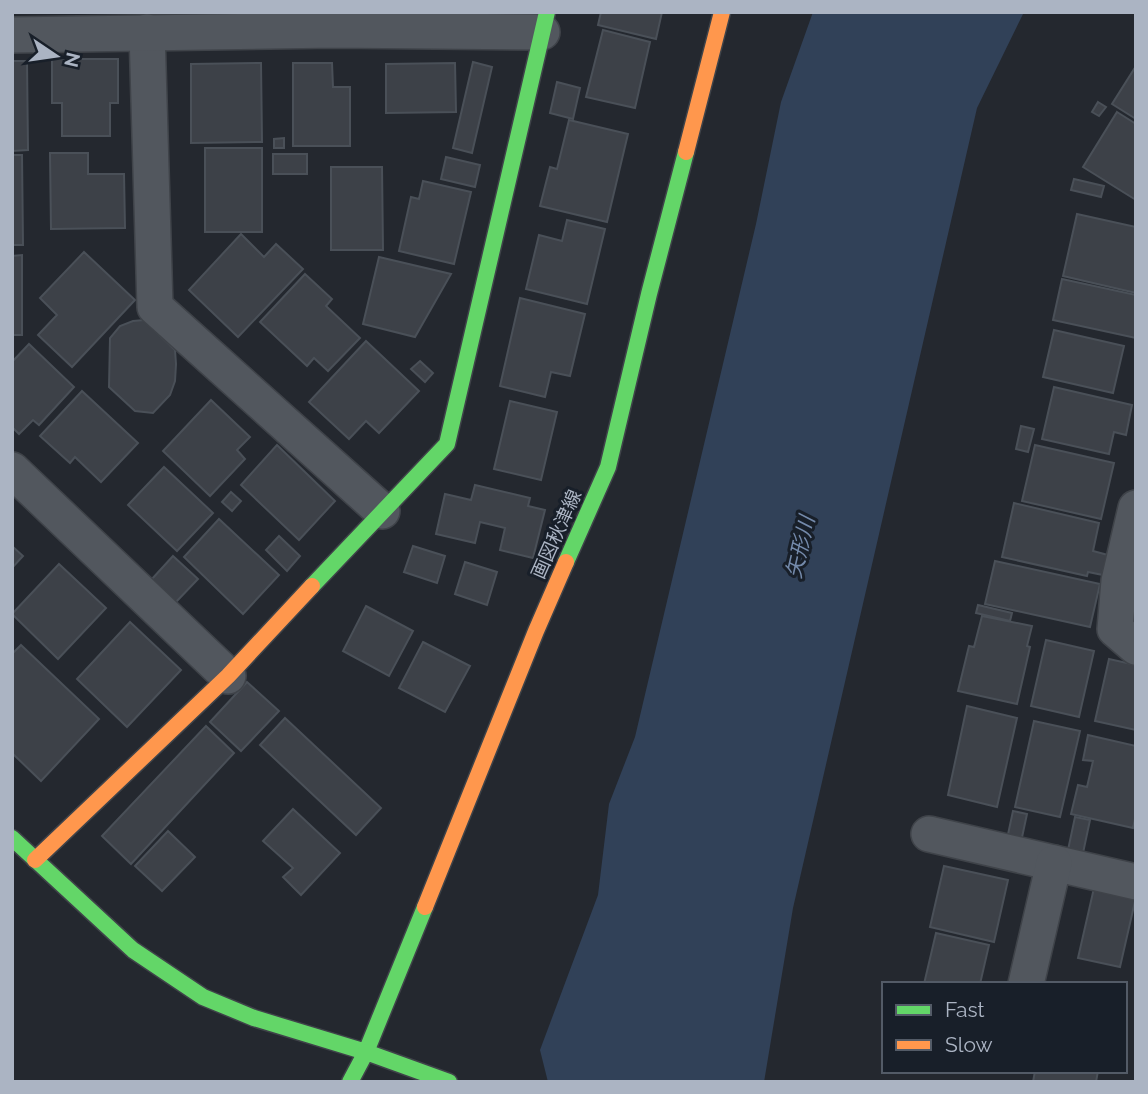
<svg xmlns="http://www.w3.org/2000/svg" width="1148" height="1094" font-family="Raleway,'Noto Sans JP',sans-serif">
	<style>
		.water { fill: #314158 }
		.building { fill: #3d4148; stroke: #4a5058; stroke-width: 2 }
		.lines { fill: none; stroke-linecap: round; stroke-linejoin: round }
		.street-casing { stroke: #3f4349; stroke-width: 38 }
		.fast-casing { stroke: #3f4349; stroke-width: 19 }
		.slow-casing { stroke: #3f4349; stroke-width: 19 }
		.street { stroke: #52575e; stroke-width: 35 }
		.fast { stroke: #63d668; stroke-width: 16 }
		.slow { stroke: #ff974d; stroke-width: 16 }
		.labels { text-anchor: middle; dominant-baseline: central; stroke-width: 6; stroke-linejoin: round; paint-order: stroke }
		.street-label { font-size: 19px; fill: #abb4c3; stroke: #181f29 }
		.water-label { font-size: 21px; font-style: italic; fill: #748aab; stroke: #181f29 }
	</style>
	<rect width="100%" height="100%" fill="#24282f"/>
	<!-- water -->
	<polygon class="water" points="813,12 1024,12 977,108 793,908 764,1082 548,1082 540,1050 598,895 609,804 635,737 756,224 781,102"/>
	<!-- building -->
	<g class="building">
		<polygon points="601,12 662,12 656,39 598,25"/>
		<polygon points="603,30 650,42 635,108 586,97"/>
		<polygon points="52,59 118,59 118,103 110,103 110,136 62,136 62,103 52,103"/>
		<polygon points="12,61 27,61 28,150 12,151"/>
		<polygon points="473,62 492,67 472,153 453,148"/>
		<polygon points="261,63 262,142 191,143 191,64"/>
		<polygon points="293,63 332,63 333,87 350,87 350,146 293,146"/>
		<polygon points="455,63 456,112 386,113 386,64"/>
		<polygon points="1136,66 1136,119 1112,104"/>
		<polygon points="557,82 580,88 573,119 550,113"/>
		<polygon points="1098,102 1106,107 1099,116 1092,112"/>
		<polygon points="1117,112 1136,124 1136,200 1083,167"/>
		<polygon points="569,120 628,134 607,222 540,206 550,167 557,169"/>
		<polygon points="284,138 284,148 274,148 274,139"/>
		<rect x="205" y="148" width="57" height="84"/>
		<polygon points="50,153 88,153 88,174 124,174 125,228 51,229"/>
		<rect x="273" y="154" width="34" height="20"/>
		<polygon points="12,155 22,155 23,245 12,245"/>
		<polygon points="446,157 480,165 475,187 441,179"/>
		<polygon points="331,167 382,167 383,250 331,250"/>
		<polygon points="1074,179 1104,186 1101,197 1071,190"/>
		<polygon points="423,181 471,192 454,264 399,251 411,197 419,199"/>
		<polygon points="1077,214 1136,227 1136,293 1063,276"/>
		<polygon points="567,220 605,229 587,304 526,289 539,235 562,241"/>
		<polygon points="241,234 264,257 276,244 303,269 238,337 189,290"/>
		<polygon points="84,252 135,300 72,367 38,335 57,315 40,298"/>
		<polygon points="22,255 22,335 12,335 12,256"/>
		<polygon points="379,257 451,274 415,337 363,324"/>
		<polygon points="305,274 332,299 326,306 360,338 328,371 314,358 307,366 260,322"/>
		<polygon points="1062,279 1136,295 1136,338 1053,320"/>
		<polygon points="520,298 585,314 570,376 551,372 545,397 500,386"/>
		<polygon points="144,320 175,350 176,364 175,381 170,395 153,413 135,411 109,387 110,338 120,326 133,321"/>
		<polygon points="1054,330 1124,346 1113,393 1043,377"/>
		<polygon points="366,341 419,391 379,433 366,421 349,439 309,402"/>
		<polygon points="29,344 74,387 39,425 33,420 19,434 12,427 12,362"/>
		<polygon points="420,361 433,373 425,382 411,369"/>
		<polygon points="1054,387 1132,405 1126,435 1114,432 1109,454 1042,439"/>
		<polygon points="82,391 138,443 101,482 75,457 70,463 40,436"/>
		<polygon points="211,400 250,437 237,450 245,459 210,496 163,451"/>
		<polygon points="510,401 557,412 541,480 494,469"/>
		<polygon points="1021,426 1034,429 1028,452 1016,449"/>
		<polygon points="277,445 335,501 299,540 241,485"/>
		<polygon points="1035,445 1114,463 1101,519 1022,501"/>
		<polygon points="164,467 213,513 177,551 128,505"/>
		<polygon points="475,485 530,498 528,506 545,510 533,558 500,550 505,528 480,522 475,543 436,534 445,494 471,500"/>
		<polygon points="231,492 241,501 232,511 222,502"/>
		<polygon points="1014,503 1099,523 1093,551 1108,555 1103,575 1088,572 1087,576 1002,557"/>
		<polygon points="219,519 279,575 243,614 184,557"/>
		<polygon points="279,536 300,556 287,571 266,550"/>
		<polygon points="12,546 23,556 12,568"/>
		<polygon points="413,546 445,556 437,583 404,572"/>
		<polygon points="173,556 198,579 175,603 151,580"/>
		<polygon points="995,561 1100,584 1090,627 985,604"/>
		<polygon points="465,562 497,572 487,605 455,594"/>
		<polygon points="59,564 106,608 58,659 12,614"/>
		<polygon points="978,605 1012,613 1010,621 976,613"/>
		<polygon points="366,606 413,631 389,676 343,651"/>
		<polygon points="982,616 1032,626 1027,646 1030,647 1017,704 958,691 969,646 974,647"/>
		<polygon points="130,622 181,670 127,727 77,679"/>
		<polygon points="1046,640 1094,651 1079,717 1031,706"/>
		<polygon points="423,642 470,666 445,712 399,688"/>
		<polygon points="21,645 99,719 41,781 12,753 12,654"/>
		<polygon points="1109,659 1136,665 1136,730 1095,721"/>
		<polygon points="247,682 279,711 241,751 210,722"/>
		<polygon points="967,706 1017,718 997,807 948,795"/>
		<polygon points="285,718 381,808 356,835 260,745"/>
		<polygon points="1034,721 1080,731 1060,817 1015,807"/>
		<polygon points="206,726 234,753 131,864 102,836"/>
		<polygon points="1088,735 1136,746 1136,814 1133,828 1071,814 1078,785 1087,787 1093,761 1083,760"/>
		<polygon points="293,809 340,853 301,895 283,877 293,868 263,841"/>
		<polygon points="1013,811 1027,814 1021,842 1007,839"/>
		<polygon points="1075,817 1090,820 1083,853 1068,850"/>
		<polygon points="168,831 195,857 162,891 135,866"/>
		<polygon points="944,866 1008,880 994,942 930,927"/>
		<polygon points="1094,888 1136,897 1120,967 1078,958"/>
		<polygon points="936,933 989,945 980,984 924,984"/>
		<polygon points="1035,1071 1098,1071 1096,1082 1033,1082"/>
	</g>
	<g class="lines">
		<!-- street casing -->
		<g class="street-casing">
			<g id="street">
				<polyline points="147,32 155,307 382,511"/>
				<polyline points="12,35 334,30 542,32"/>
				<polyline points="12,470 228,676"/>
				<polyline points="1136,508 1119,581 1115,629 1136,647"/>
				<polyline points="929,834 1136,882"/>
				<polyline points="1026,984 1054,863"/>
			</g>
		</g>
		<!-- fast casing -->
		<g class="fast-casing">
			<g id="fast">
				<polyline points="566,562 608,467 649,294 686,152"/>
				<polyline points="312,586 447,444 547,12"/>
				<polyline points="12,838 133,950 203,997 254,1018 366,1052 425,907"/>
				<polyline points="350,1082 366,1052 449,1082"/>
			</g>
		</g>
		<!-- slow casing -->
		<g class="slow-casing">
			<g id="slow">
				<polyline points="686,152 722,12"/>
				<polyline points="35,860 228,676 312,586"/>
				<polyline points="425,907 536,631 566,562"/>
			</g>
		</g>
		<!-- street -->
		<use href="#street" class="street"/>
		<!-- fast -->
		<use href="#fast" class="fast"/>
		<!-- slow -->
		<use href="#slow" class="slow"/>
	</g>
	<g class="labels">
		<!-- street labels -->
		<g class="street-label">
			<text transform="translate(556 534) rotate(-66)">画図秋津線</text>
		</g>
		<!-- water labels -->
		<g class="water-label">
			<text transform="translate(800 547) rotate(-77)">矢形川</text>
		</g>
	</g>
	<!-- border -->
	<rect width="1148" height="1094" fill="none" stroke="#abb4c3" stroke-width="28"/>
	<!-- legend -->
	<rect x="882" y="982" width="245" height="91" fill="#181f29" stroke="#535b67" stroke-width="2"/>
	<rect x="896" y="1005" width="35" height="10" fill="#63d668" stroke="#535b67" stroke-width="2"/>
	<text x="945" y="1017" font-size="21" fill="#abb4c3">Fast</text>
	<rect x="896" y="1040" width="35" height="10" fill="#ff974d" stroke="#535b67" stroke-width="2"/>
	<text x="945" y="1052" font-size="21" fill="#abb4c3">Slow</text>
	<!-- north arrow -->
	<g transform="translate(56 56) rotate(103)" stroke="#181f29" stroke-width="5" paint-order="stroke">
	<path d="M0-5L12 26L0 18L-12 26Z" fill="#abb4c3"/>
	<text y="-10" font-size="19" font-weight="bold" text-anchor="middle" fill="#abb4c3">N</text>
	</g>
</svg>
